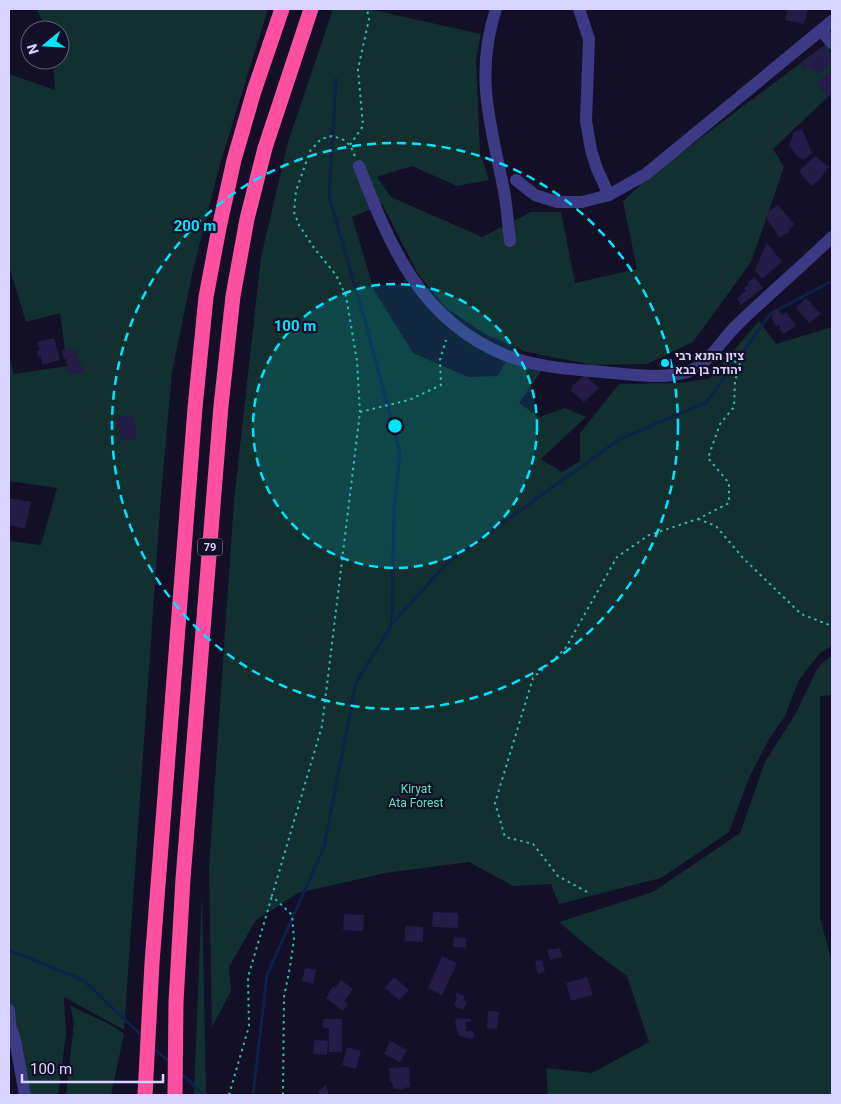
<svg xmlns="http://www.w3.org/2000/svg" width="841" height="1104" font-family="Roboto,Heebo,sans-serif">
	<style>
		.green { fill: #12302f }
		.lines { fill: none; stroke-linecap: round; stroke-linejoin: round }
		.stream { stroke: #0c2248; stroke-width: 3 }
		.building { fill: #241b47 }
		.path { stroke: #2fb8b0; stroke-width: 2; stroke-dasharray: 2.5 4; stroke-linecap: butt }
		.minor { stroke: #3d3a85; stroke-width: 12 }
		.highway { stroke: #ff4fa3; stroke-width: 15 }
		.ring { fill: none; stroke: #00e5ff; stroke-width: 2.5; stroke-dasharray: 9 6 }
		.poi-dot { fill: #00e5ff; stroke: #130f26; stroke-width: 2 }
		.labels { text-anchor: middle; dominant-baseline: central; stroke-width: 4.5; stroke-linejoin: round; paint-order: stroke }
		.shield { fill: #130f26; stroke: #9e99be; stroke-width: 1 }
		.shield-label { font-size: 11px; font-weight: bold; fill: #d9d4ff }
		.poi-label { font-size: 12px; font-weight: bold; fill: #d9d4ff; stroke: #130f26; text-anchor: start }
		.park-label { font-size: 12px; fill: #5fe0c0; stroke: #130f26 }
		.centre { fill: #00e5ff; stroke: #130f26; stroke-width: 2.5 }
		.ring-label { font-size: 15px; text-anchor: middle; font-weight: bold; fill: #00e5ff; stroke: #130f26; stroke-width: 4.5; stroke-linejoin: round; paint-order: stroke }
	</style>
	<rect width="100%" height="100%" fill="#130f26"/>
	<!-- green -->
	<g class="green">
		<polygon points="36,9 268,9 220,164 193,270 172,372 161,496 124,1030 64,997 66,1034 58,1095 30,1095 9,1008 9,541 41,545 57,488 9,481 9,355 14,374 67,366 60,313 26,322 9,266 9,74 55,90 53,60 60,60 60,30 48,30"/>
		<polygon points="333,9 369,9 481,34 476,60 480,152 489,180 457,186 412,166 377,177 391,197 482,237 531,212 561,212 575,283 637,269 623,201 649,177 826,44 832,55 832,93 773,149 784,167 751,262 693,342 647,364 593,365 527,352 485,334 446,308 418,274 382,204 352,217 374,290 413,353 468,377 498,376 507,359 542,370 519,403 539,417 565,408 586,417 541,459 562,472 580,461 580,433 619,384 677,383 709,379 759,321 776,344 832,327 832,646 820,653 799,680 785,716 769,739 749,778 729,832 661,878 559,904 551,884 513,886 469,862 386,873 298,893 256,920 229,967 231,991 212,1027 209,867 234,500 261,257 288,142"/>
		<polygon points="832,655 832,695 820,696 820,918 832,962 832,1095 548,1095 546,1068 592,1073 649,1042 627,976 597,954 559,922 653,892 740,833 765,762 796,713 816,671 821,664"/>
		<polygon points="202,890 206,1095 194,1095"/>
		<path d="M70 1005C88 1016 109 1021 124 1034L111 1095H66L74 1022Z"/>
	</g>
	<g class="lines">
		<!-- stream -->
		<g class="stream">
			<polyline points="336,79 329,196 367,328 400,453 394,508 392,623"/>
			<polyline points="9,950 83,980 139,1033"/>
			<polyline points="155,1049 167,1060"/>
			<polyline points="183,1075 204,1095"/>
			<polyline points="253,1095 267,975 324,847 356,683 392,624 448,562 620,439 707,402 770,314 832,281"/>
		</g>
	</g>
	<!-- building -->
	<g class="building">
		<polygon points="788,9 808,9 804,24 785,20"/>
		<polygon points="824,46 832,56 832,62 817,74 813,67 812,69 808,65 804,69 800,64"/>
		<polygon points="832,70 832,99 820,88 818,88 816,84"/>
		<polygon points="802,129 812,153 804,160 797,156 789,145 794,132"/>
		<polygon points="815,156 829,167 819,180 811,186 799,171"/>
		<polygon points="778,205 794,224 787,234 784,234 780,238 766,218 769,211"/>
		<polygon points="766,244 769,245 782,262 762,279 755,270"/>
		<polygon points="755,277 763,288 741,305 737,298 746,291 744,288 749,284 748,282"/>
		<polygon points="806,298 821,314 809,323 796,308"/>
		<polygon points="778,308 782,315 786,312 796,326 784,334 779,329 780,328 779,325 776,327 772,319 773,318 771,315 774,314 773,311"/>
		<polygon points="54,338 60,360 42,365 41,356 38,357 37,351 40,350 37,342"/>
		<polygon points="70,348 71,351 76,350 78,355 76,356 78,363 80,362 83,372 73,375 72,373 68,375 66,359 64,359 62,350"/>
		<polygon points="585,375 599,388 584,402 571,391 573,385"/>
		<polygon points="133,416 137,438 121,441 116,417"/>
		<polygon points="9,498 31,502 25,529 9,525"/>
		<polygon points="433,912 458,913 458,928 432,927"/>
		<polygon points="344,914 364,915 363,931 343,930"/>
		<polygon points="405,926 423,927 423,942 405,941"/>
		<polygon points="454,937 466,938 466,948 453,947"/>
		<polygon points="560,948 562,957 550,960 547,950"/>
		<polygon points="442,956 457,963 442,995 428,988"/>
		<polygon points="542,960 545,972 538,974 535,961"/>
		<polygon points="305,968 316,970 313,984 302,981"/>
		<polygon points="394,977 409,990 399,1000 385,988"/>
		<polygon points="587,977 593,995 571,1001 566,983"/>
		<polygon points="341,980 353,989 344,1001 348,1004 343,1011 326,998 333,986 335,988"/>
		<polygon points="457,992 465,996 463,1000 467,1002 463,1010 454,1006 457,998 455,997"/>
		<polygon points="488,1011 499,1012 497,1029 487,1028"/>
		<polygon points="457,1018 471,1019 471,1022 466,1022 466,1031 473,1031 475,1037 471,1039 459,1036 455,1023"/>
		<polygon points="323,1019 342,1019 342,1052 329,1052 329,1028 323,1028"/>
		<polygon points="314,1040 328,1041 327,1055 313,1054"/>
		<polygon points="390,1041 407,1050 400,1062 384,1054"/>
		<polygon points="347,1047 361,1051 356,1069 342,1065"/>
		<polygon points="409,1067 410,1087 403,1088 404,1090 393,1089 392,1082 390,1082 389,1068"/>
		<polygon points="326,1085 329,1095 319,1095 319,1091"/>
	</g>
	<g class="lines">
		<!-- path -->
		<g class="path">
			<polyline points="350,145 363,126 358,69 369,19 367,9"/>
			<polyline points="355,156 350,145 342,139 332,136 321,139 310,151 296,191 294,212 299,225 314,248 336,275 346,296 357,361 360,412"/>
			<polyline points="698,519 716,526 743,558 801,614 832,626"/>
			<polyline points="587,892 558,876 533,844 505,837 495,803 533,678 565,649 617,557 649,535 698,519 729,503 729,483 708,458 720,424 734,407 735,381 740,363 723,358"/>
			<polyline points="229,1095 249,1026 248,977 272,896"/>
			<polyline points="283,1095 284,997 290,967 294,939 292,915 272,896 322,726 360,412 409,400 441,385 440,360 446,340"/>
		</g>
		<!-- minor -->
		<g class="minor">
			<path d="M496 9C474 76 491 125 504 191 507 207 508 224 510 241"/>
			<polyline points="579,9 589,39 586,121 591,150 597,169 609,195"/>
			<polyline points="821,30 832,43"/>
			<path d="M359 166C390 246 420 320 505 355 535 367 570 369 602 372 627 374 669 381 692 370 711 361 722 339 737 325 768 295 801 267 832 237"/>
			<polyline points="516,180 535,195 557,202 582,202 609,195 646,174 832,21"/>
			<polyline points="9,1010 10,1023"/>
			<polyline points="9,1022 15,1040 25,1095"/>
		</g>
		<!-- highway -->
		<g class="highway">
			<polyline points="145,1095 152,963 195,408 206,297 219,228 234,160 254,91 282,9"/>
			<polyline points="175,1095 176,1002 183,879 221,406 233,296 247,219 265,148 311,9"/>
		</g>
	</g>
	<!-- distance rings -->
	<circle cx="395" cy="426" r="142" fill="#00e5ff" fill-opacity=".12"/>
	<g class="ring">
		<circle cx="395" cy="426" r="142"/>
		<circle cx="395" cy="426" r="283"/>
	</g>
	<!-- markers -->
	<circle class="poi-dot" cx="665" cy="363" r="5"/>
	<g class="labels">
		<!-- shield labels -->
		<rect class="shield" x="197.5" y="538.5" width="25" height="17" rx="4"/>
		<g class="shield-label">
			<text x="210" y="547">79</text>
		</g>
		<!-- poi labels -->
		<g class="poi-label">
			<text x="675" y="356">ציון התנא רבי<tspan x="675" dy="14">יהודה בן בבא</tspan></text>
		</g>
		<!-- park labels -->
		<g class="park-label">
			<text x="416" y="789">Kiryat<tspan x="416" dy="14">Ata Forest</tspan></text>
		</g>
	</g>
	<circle cx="395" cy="426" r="8" class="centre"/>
	<g class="ring-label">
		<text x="195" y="231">200 m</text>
		<text x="295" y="331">100 m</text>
	</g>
	<!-- border -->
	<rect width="841" height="1104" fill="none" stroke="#d9d4ff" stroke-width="20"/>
	<!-- north arrow -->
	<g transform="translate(45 45) rotate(252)"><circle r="24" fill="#130f26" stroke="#625e7d"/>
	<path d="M0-4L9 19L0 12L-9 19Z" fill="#00e5ff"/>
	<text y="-8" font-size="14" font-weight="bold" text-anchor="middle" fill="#d9d4ff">N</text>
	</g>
	<!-- scale -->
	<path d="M22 1074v8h141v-8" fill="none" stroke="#d9d4ff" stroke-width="2.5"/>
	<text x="30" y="1074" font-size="15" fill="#d9d4ff" stroke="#130f26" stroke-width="4" paint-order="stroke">100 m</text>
</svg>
